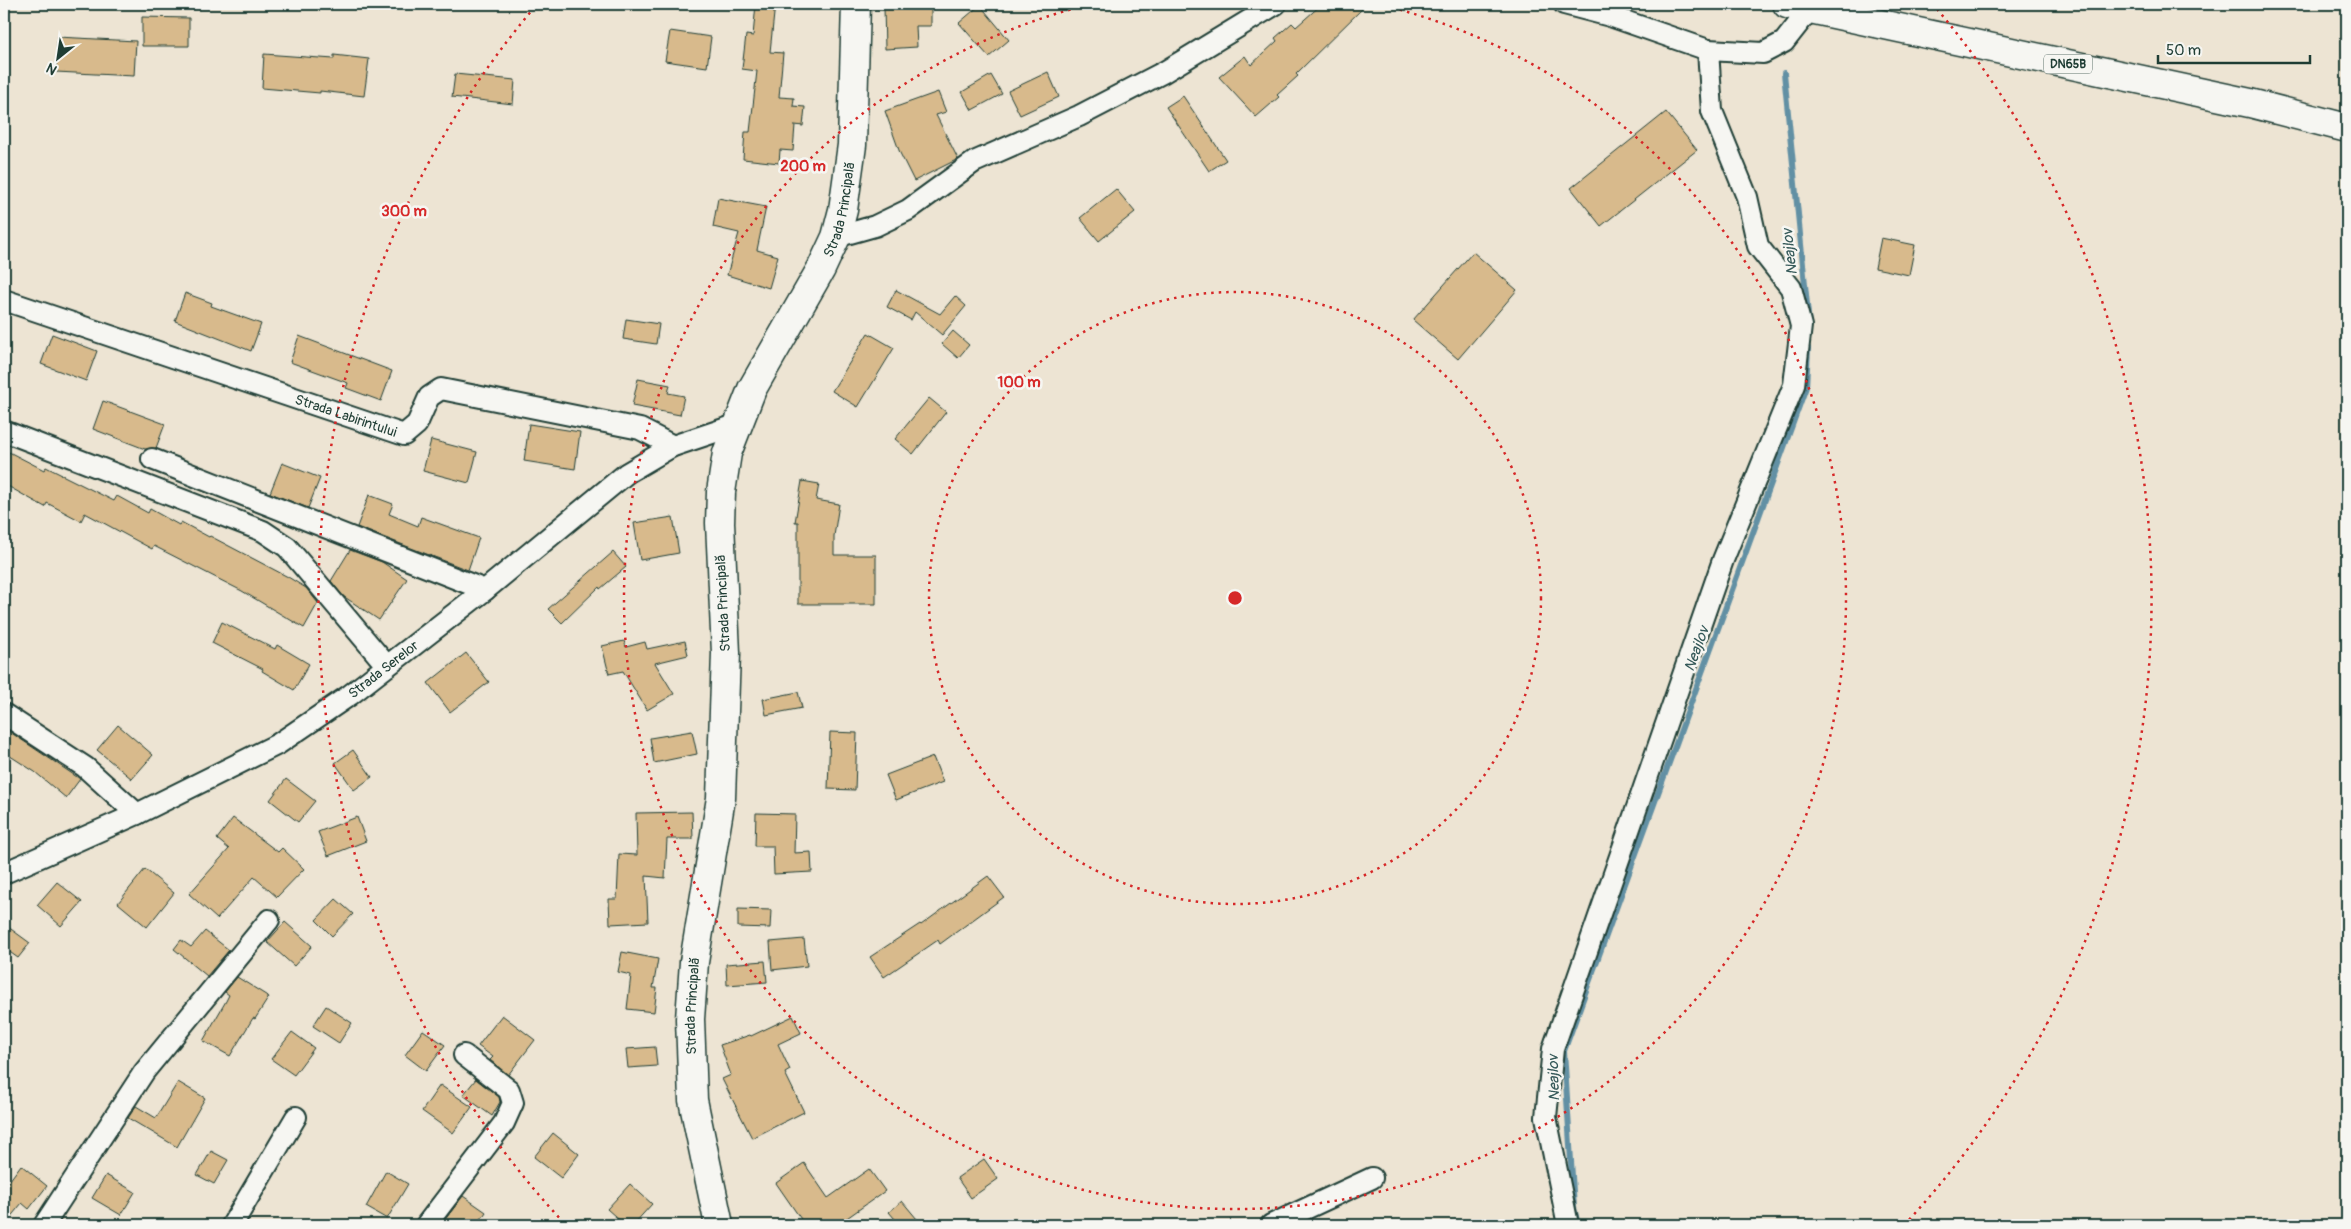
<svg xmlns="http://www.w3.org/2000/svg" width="2351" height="1229" font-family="Pangolin,sans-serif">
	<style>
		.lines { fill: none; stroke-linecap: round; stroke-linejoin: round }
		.stream { stroke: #6290a4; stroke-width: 6 }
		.building { fill: #d8ba8c; stroke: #1f3d34 }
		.minor-casing { stroke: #1f3d34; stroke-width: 24 }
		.secondary-casing { stroke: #1f3d34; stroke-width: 31 }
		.primary-casing { stroke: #1f3d34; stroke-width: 31 }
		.minor { stroke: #f6f6f2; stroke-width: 20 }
		.secondary { stroke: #f6f6f2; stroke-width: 28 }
		.primary { stroke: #f6f6f2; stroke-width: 28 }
		.ring { fill: none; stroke: #d62828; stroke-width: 2.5; stroke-dasharray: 2.5 5 }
		.labels { text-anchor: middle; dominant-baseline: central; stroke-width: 5; stroke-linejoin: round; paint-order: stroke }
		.shield { fill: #f6f6f2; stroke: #60746d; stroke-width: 1 }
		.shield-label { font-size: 12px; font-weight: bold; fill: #1f3d34 }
		.street-label { font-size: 14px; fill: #1f3d34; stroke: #f6f6f2 }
		.water-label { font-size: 15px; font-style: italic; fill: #355959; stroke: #f6f6f2 }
		.centre { fill: #d62828; stroke: #f6f6f2; stroke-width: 2.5 }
		.ring-label { font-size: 15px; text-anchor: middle; font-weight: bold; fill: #d62828; stroke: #f6f6f2; stroke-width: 5; stroke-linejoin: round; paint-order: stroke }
	</style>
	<rect width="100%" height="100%" fill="#ede4d3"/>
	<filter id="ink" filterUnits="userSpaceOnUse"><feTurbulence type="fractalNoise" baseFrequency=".02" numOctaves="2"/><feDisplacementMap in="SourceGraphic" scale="10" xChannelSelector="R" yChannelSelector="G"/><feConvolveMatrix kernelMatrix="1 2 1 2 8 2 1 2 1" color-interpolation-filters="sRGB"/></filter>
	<g filter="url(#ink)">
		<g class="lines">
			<!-- stream -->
			<g class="stream">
				<polyline points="1784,73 1809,325"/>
				<polyline points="1578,1225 1574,1208 1564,1051 1806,387 1808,348"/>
			</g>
		</g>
		<!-- building -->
		<g class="building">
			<polygon points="756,4 775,4 770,52 783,53 779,97 794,98 793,106 805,107 803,126 795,125 793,151 780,150 779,163 743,159 745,132 750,132 757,71 742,69 746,35 753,36"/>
			<polygon points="1322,4 1367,4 1296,74 1298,76 1277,95 1279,97 1256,117 1219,77 1245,56 1251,65 1277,41 1275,38 1292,23 1296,27"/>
			<polygon points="980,5 1009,40 989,57 959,23"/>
			<polygon points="884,7 931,7 931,26 916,26 917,47 885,49"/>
			<polygon points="142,17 189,18 189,46 142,46"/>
			<polygon points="670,31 711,37 707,67 665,61"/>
			<polygon points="57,37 136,41 134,76 56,72"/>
			<polygon points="264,54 334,59 334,55 369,59 364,96 320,91 320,93 262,88"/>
			<polygon points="1048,72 1059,97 1020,115 1008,91"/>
			<polygon points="455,74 515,80 513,104 452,97"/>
			<polygon points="991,75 1002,94 972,110 962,92"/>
			<polygon points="938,92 946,112 936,115 958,159 914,181 900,153 885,111"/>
			<polygon points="1183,96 1226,160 1209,171 1166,107"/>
			<polygon points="1666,112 1697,150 1601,226 1571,188"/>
			<polygon points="1116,189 1135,212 1099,241 1080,218"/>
			<polygon points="718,198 766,207 757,250 778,256 769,288 727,275 739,233 713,227"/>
			<polygon points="1881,238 1915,245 1909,275 1875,268"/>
			<polygon points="1473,252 1517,290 1458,359 1413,320"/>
			<polygon points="896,290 940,314 955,296 966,306 942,335 915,312 911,320 887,307"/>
			<polygon points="185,293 212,303 211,306 261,324 251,351 175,321"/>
			<polygon points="626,319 659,324 656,344 623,339"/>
			<polygon points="953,331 969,345 958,358 942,344"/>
			<polygon points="868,333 894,348 858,407 832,391"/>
			<polygon points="52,334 97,351 86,381 41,364"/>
			<polygon points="299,336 392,371 381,401 346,388 348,383 290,362"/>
			<polygon points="638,379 670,385 668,393 684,396 680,415 632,406"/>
			<polygon points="929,398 946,412 913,454 895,439"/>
			<polygon points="103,401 165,424 156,448 145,449 93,429"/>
			<polygon points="529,424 580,432 575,469 524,461"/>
			<polygon points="431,440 477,452 469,483 423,471"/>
			<polygon points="9,452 44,470 46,467 114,501 117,496 148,513 150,509 179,525 181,522 209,537 210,536 288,577 306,588 318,603 304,628 242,591 154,546 152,549 85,513 81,521 47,503 45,507 4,484 4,462"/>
			<polygon points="282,463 320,478 308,508 270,493"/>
			<polygon points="802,481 819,484 816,500 839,504 834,536 834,555 876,555 876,604 798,604 798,522 795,522"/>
			<polygon points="369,495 393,504 389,514 418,526 421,517 479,538 468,570 357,527"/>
			<polygon points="673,517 679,553 640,560 634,523"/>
			<polygon points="350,550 382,562 407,579 379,620 343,596 331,581"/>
			<polygon points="613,552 626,567 600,589 599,587 562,623 548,609"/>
			<polygon points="222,622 275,649 277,645 309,664 294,690 262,671 263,669 212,643"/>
			<polygon points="624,641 626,647 645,642 647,649 685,641 688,655 655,663 674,694 647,710 623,671 609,674 602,646"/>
			<polygon points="466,653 489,682 450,712 428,683"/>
			<polygon points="798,692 802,708 766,715 763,699"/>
			<polygon points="118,725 153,755 132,779 97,750"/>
			<polygon points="4,728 80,779 66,798 35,772 4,752"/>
			<polygon points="692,731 697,754 654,763 650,738"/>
			<polygon points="830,732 857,733 855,790 828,789"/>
			<polygon points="353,750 372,777 354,790 335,763"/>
			<polygon points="933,757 943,782 896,800 886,775"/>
			<polygon points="286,779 315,801 298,822 270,800"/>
			<polygon points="692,812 693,839 667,839 665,878 646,876 648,922 610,924 609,899 617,899 619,854 637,855 636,813"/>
			<polygon points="756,813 795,814 794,853 811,852 812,872 774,874 773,846 755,846"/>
			<polygon points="357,817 366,841 328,856 318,832"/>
			<polygon points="233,818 278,852 282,848 304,869 277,897 254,877 217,919 189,894 229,849 217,839"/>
			<polygon points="145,869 174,893 147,927 118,903"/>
			<polygon points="988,876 1004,897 940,944 938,940 884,977 870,957 920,924 921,925"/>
			<polygon points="57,882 82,902 61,926 37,905"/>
			<polygon points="336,899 353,914 332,936 316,920"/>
			<polygon points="738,909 771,910 770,928 738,927"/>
			<polygon points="285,922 312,946 294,966 267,942"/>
			<polygon points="4,924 30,943 18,958 4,948"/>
			<polygon points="205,931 229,950 207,976 174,949 181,940 191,947"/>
			<polygon points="804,939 807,966 772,970 770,942"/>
			<polygon points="622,952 658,959 653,988 657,988 654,1012 627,1009 631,975 618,972"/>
			<polygon points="765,961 767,982 727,985 726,964"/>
			<polygon points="237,977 269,997 255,1019 253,1018 230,1056 203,1041 226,1001 229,995 225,992"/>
			<polygon points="326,1006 352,1023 339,1043 313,1026"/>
			<polygon points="502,1015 535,1040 508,1075 490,1060 493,1057 478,1046"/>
			<polygon points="793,1016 801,1033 778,1044 790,1070 785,1073 804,1112 752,1138 722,1079 731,1075 720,1045 750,1035 751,1036"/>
			<polygon points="423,1030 445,1045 426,1071 405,1055"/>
			<polygon points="292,1032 314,1048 294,1075 271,1059"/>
			<polygon points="655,1047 657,1066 628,1068 626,1049"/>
			<polygon points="476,1079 499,1097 500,1102 492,1116 463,1095"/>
			<polygon points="178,1082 205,1098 177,1147 128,1118 136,1106 156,1118"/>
			<polygon points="440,1085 472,1107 453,1133 422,1111"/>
			<polygon points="553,1133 579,1154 561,1178 534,1157"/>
			<polygon points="211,1151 228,1160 214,1184 197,1175"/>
			<polygon points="984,1159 998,1179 971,1198 957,1178"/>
			<polygon points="804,1163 828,1198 869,1169 885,1191 837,1225 805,1225 776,1183"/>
			<polygon points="21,1165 47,1186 29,1209 22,1203 4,1225 4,1188"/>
			<polygon points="386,1171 408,1184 387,1219 366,1207"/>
			<polygon points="106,1175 135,1192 121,1215 92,1198"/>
			<polygon points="630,1184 652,1204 633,1225 625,1225 607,1209"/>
			<polygon points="463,1196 486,1212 477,1225 441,1225"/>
			<polygon points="902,1201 922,1225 900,1225 889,1212"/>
		</g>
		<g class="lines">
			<!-- minor casing -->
			<g class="minor-casing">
				<g id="minor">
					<polyline points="1564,4 1610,16 1708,50 1712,111 1747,197 1758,246 1791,288 1801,326 1794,385 1723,560 1553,1049 1546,1117 1568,1225"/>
					<polyline points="1708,50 1763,53 1784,42 1810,9"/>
					<polyline points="836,237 875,226 908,210 974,162 1079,116 1164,72 1276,4"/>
					<path id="s1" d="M4 300 404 435 417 424 429 397 441 389 640 429 673 446"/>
					<polyline points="4,431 263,531 287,547 387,666"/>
					<polyline points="152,459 485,590"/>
					<polyline points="4,714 85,767 137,814"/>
					<path id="s2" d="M4 873 137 814 278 744 350 695 485 590 627 473 673 446 736 425"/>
					<polyline points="44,1225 144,1072 269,920"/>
					<polyline points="232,1225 296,1117"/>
					<polyline points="426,1225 504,1123 513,1103 509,1090 464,1055"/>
					<polyline points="1271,1225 1372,1178"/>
				</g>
			</g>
			<!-- secondary casing -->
			<g class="secondary-casing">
				<g id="secondary">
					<path id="s3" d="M719 1225 693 1100 690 1019 694 962 721 798 726 653 720 523 721 492 727 453 752 389 821 269 836 237 843 210 852 145 856 4"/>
				</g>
			</g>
			<!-- primary casing -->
			<g class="primary-casing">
				<polyline id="primary" points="1787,4 2250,103 2347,128"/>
			</g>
			<!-- minor -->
			<use href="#minor" class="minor"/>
			<!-- secondary -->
			<use href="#secondary" class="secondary"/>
			<!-- primary -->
			<use href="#primary" class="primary"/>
		</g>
	</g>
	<!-- distance rings -->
	<g class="ring">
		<circle cx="1235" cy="598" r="306"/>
		<path d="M1378 4A611 611 0 1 1 1092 4"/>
		<path d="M564 1223A917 917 0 0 1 533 9M1937 9A917 917 0 0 1 1906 1223"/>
	</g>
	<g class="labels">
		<!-- shield labels -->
		<rect class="shield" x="2044" y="54.5" width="48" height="19" rx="4"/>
		<g class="shield-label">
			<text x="2068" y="64">DN65B</text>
		</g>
		<!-- street labels -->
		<g class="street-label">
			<text stroke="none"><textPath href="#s3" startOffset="1048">Strada Principală</textPath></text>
			<text stroke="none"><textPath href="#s1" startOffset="361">Strada Labirintului</textPath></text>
			<text transform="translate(723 603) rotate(-93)">Strada Principală</text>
			<text stroke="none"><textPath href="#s2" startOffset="432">Strada Serelor</textPath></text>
			<text stroke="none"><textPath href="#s3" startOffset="222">Strada Principală</textPath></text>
		</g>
		<!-- water labels -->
		<g class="water-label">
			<text transform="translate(1790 252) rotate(-96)">Neajlov</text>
			<text transform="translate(1697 649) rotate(-70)">Neajlov</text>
			<text transform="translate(1554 1078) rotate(-92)">Neajlov</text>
		</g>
	</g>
	<circle cx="1235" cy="598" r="8" class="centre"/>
	<g class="ring-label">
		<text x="803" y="171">200 m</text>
		<text x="404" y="216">300 m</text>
		<text x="1019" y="387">100 m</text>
	</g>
	<!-- margin -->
	<rect width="2351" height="1229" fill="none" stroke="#f6f6f2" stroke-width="20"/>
	<rect x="10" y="10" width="2331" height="1209" fill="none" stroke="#1f3d34" stroke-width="2" filter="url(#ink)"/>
	<!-- north arrow -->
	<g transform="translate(58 58) rotate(210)" stroke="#f6f6f2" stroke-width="4" paint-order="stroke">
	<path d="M0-4L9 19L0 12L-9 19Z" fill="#1f3d34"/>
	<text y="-8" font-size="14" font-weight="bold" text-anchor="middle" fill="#1f3d34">N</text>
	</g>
	<!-- scale -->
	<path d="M2158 55v8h152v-8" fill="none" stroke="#1f3d34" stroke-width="2.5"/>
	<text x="2166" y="55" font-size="15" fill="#1f3d34" stroke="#f6f6f2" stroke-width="4" paint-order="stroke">50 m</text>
</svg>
